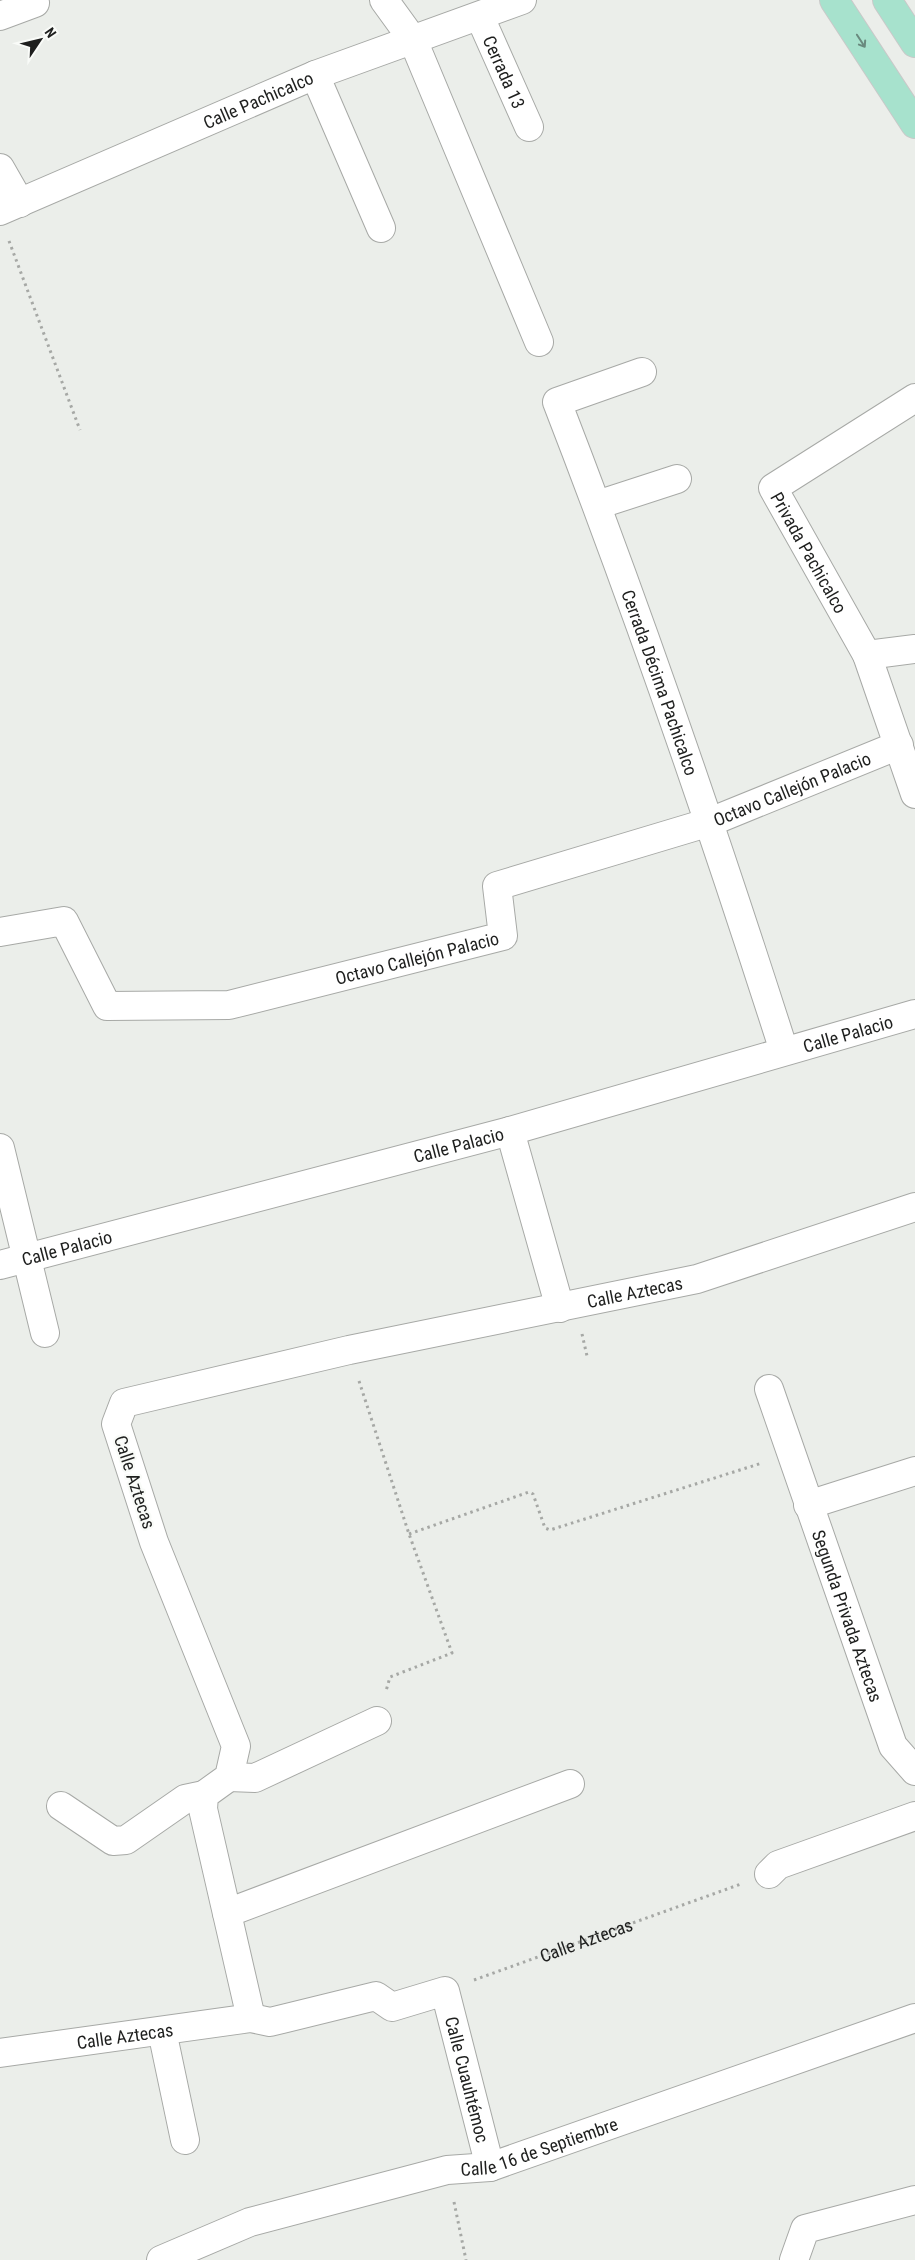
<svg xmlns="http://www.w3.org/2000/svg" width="915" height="2260" font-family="'Roboto Condensed',sans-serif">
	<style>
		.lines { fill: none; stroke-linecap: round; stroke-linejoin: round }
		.minor-casing { stroke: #a7a9a6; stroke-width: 30 }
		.major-casing { stroke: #c9c9c9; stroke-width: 30 }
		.path { stroke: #a6a8a5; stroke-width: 3; stroke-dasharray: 2.5 4; stroke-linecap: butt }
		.minor { stroke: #fff; stroke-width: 28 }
		.major { stroke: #a7e2cd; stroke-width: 28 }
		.oneway { stroke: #698a7e }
		.labels { text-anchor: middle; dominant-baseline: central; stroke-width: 4.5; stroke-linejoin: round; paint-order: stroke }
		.street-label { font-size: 18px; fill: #1e1f1e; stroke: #f9fbf8 }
	</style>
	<rect width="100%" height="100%" fill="#ebeeea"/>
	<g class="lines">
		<!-- minor casing -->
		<g class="minor-casing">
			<g id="minor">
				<polyline points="384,0 413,40 539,342"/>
				<polyline points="0,16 35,3"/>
				<path id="s2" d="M480 17 529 127"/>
				<polyline points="315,75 381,228"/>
				<polyline points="0,168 20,203"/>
				<path id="s3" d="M0 211 315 75 522 0"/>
				<path id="s4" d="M642 372 557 402C640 616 714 832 784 1051"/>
				<path id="s5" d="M915 398 773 488 867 655 915 794"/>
				<polyline points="597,505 677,479"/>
				<polyline points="867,655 915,649"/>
				<path id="s6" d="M0 932 64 921 107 1006 229 1005 503 936 497 886 710 822 899 745"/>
				<polyline points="510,1131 560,1308"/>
				<polyline points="0,1148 45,1333"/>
				<path id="s7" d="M0 1265 510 1131 915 1014"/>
				<path id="s8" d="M769 1389 893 1746 915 1771"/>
				<polyline points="808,1505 915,1471"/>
				<polyline points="229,1777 255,1778 377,1721"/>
				<polyline points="61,1806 113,1841 126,1840 185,1799 204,1795"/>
				<polyline points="769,1874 778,1865 915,1816"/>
				<polyline points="227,1913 570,1784"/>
				<path id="s9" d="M251 2018 203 1809 204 1795 229 1777 236 1746 154 1542 116 1424 124 1403 349 1350 697 1279 915 1207"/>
				<polyline points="162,2031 185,2140"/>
				<path id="s10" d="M0 2053 251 2018 270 2022 376 1996 392 2007 445 1991 490 2167"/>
				<path id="s11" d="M161 2260 250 2222 447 2170 490 2167 915 2018"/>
				<polyline points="794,2260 805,2229 915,2200"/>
			</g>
		</g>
		<!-- major casing -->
		<g class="major-casing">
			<g id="major">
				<polyline points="834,0 915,124"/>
				<polyline points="887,0 915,43"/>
			</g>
		</g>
		<!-- path -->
		<g class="path">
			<polyline points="9,241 80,430"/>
			<polyline points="582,1334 587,1356"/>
			<polyline points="359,1381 409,1534 452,1653 390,1677 386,1691"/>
			<polyline points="409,1534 529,1492 533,1494 545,1528 550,1530 762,1463"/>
			<path id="s1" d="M474 1980 741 1884"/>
			<polyline points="454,2202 466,2260"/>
		</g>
		<!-- minor -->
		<use href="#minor" class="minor"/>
		<!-- major -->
		<use href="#major" class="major"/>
	</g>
	<!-- one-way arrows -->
	<defs><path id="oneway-shaft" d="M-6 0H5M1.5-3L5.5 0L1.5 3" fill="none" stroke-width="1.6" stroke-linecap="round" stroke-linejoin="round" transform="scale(1.25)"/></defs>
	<use class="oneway" href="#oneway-shaft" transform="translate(861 41) rotate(57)"/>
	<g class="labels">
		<!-- street labels -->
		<g class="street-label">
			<text stroke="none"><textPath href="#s2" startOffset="60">Cerrada 13</textPath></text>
			<text stroke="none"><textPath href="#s3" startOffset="281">Calle Pachicalco</textPath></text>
			<text stroke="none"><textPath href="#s5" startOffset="242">Privada Pachicalco</textPath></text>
			<text stroke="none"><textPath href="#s4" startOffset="389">Cerrada Décima Pachicalco</textPath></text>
			<text stroke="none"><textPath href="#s6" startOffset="926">Octavo Callejón Palacio</textPath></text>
			<text stroke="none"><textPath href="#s6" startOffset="476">Octavo Callejón Palacio</textPath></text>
			<text stroke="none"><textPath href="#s7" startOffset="879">Calle Palacio</textPath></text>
			<text stroke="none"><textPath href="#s7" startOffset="474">Calle Palacio</textPath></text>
			<text stroke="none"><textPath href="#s7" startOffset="69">Calle Palacio</textPath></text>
			<text stroke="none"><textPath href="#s9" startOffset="1180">Calle Aztecas</textPath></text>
			<text transform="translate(135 1482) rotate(72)">Calle Aztecas</text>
			<text stroke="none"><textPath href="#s8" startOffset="240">Segunda Privada Aztecas</textPath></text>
			<text stroke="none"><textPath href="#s1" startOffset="119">Calle Aztecas</textPath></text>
			<text stroke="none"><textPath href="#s10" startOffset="126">Calle Aztecas</textPath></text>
			<text stroke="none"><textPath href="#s10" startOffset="548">Calle Cuauhtémoc</textPath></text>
			<text stroke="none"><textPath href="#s11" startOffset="396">Calle 16 de Septiembre</textPath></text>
		</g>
	</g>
	<!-- north arrow -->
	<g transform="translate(40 40) rotate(55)" stroke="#f9fbf8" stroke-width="4" paint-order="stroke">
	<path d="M0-4L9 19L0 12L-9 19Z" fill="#1e1f1e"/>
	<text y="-8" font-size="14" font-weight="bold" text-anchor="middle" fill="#1e1f1e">N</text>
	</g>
</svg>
